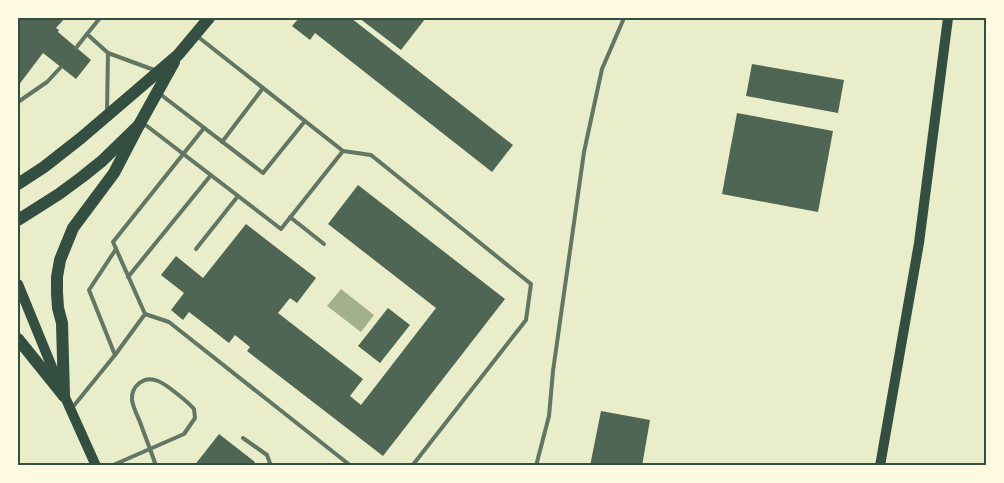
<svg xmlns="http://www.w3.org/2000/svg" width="1004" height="483" font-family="Rubik,sans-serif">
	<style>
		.water { fill: #a3b18a }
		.building { fill: #4f6655 }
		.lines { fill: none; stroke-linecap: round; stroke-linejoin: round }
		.service { stroke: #617663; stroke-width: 4 }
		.secondary { stroke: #344e41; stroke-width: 10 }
		.primary { stroke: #344e41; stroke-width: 12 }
		.neatline { fill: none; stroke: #344e41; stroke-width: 2 }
	</style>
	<rect width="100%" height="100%" fill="#e9edc9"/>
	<!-- water -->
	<polygon class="water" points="341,289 374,315 361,332 327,306"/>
	<!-- building -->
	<g class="building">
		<polygon points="18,18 65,18 56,28 59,30 58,32 91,60 76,79 43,53 18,86"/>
		<polygon points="299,18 351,18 513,145 492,172 315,33 310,40 292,26"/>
		<polygon points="359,18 423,18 425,19 401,50"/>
		<polygon points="752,64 844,80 838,113 746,96"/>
		<polygon points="737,113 833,131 818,212 722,194"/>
		<polygon points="358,185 505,299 383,456 247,351 250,347 235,335 229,343 189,312 183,320 171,310 184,293 161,275 176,256 203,278 246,224 316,278 297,303 290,298 278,313 363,379 350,396 361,405 436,308 328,224"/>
		<polygon points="388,308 410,325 380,363 358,346"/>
		<polygon points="601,411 650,420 642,466 590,466"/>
		<polygon points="219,434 255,462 253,466 194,466"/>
	</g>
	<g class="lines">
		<!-- service -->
		<g class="service">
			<polyline points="100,18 87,34 108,53"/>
			<polyline points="76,48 87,34"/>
			<polyline points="160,94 263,173 305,121"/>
			<polyline points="18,102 47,82 61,67"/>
			<polyline points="107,112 108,53 157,71"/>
			<polyline points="143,123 281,229 343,151 197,36"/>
			<polyline points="222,142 263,88"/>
			<polyline points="343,151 371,155 531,284 526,320 412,466"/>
			<polyline points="290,217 324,244"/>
			<polyline points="196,249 238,196"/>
			<polyline points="128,277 211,175"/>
			<polyline points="145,314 169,322 351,466"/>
			<polyline points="115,355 89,290 116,249"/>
			<polyline points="72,408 115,355 145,314 113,242 204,128"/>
			<polyline points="243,438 267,455 271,466"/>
			<path d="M111 466 184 434 195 418 194 409C188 402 166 384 158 381 144 375 131 386 132 400 133 407 137 415 140 422 145 436 151 451 156 466"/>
			<polyline points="536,466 549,416 553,371 584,152 602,69 624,18"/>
		</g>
		<!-- secondary -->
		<g class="secondary">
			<polyline points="18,284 56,377 96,466"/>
			<polyline points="880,466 919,243 948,18"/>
		</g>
		<!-- primary -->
		<g class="primary">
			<polyline points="18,184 44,167 81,138 178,55 209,18"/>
			<polyline points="18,220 59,194 82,177 102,161 139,125 174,62"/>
			<polyline points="18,339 64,396"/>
			<polyline points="64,396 62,323 58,308 57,293 57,277 60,260 73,228 114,173 139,125"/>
		</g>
	</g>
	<!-- border -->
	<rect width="1004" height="483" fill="none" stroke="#fefae0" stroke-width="38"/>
	<rect x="19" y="19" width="966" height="445" class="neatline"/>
</svg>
